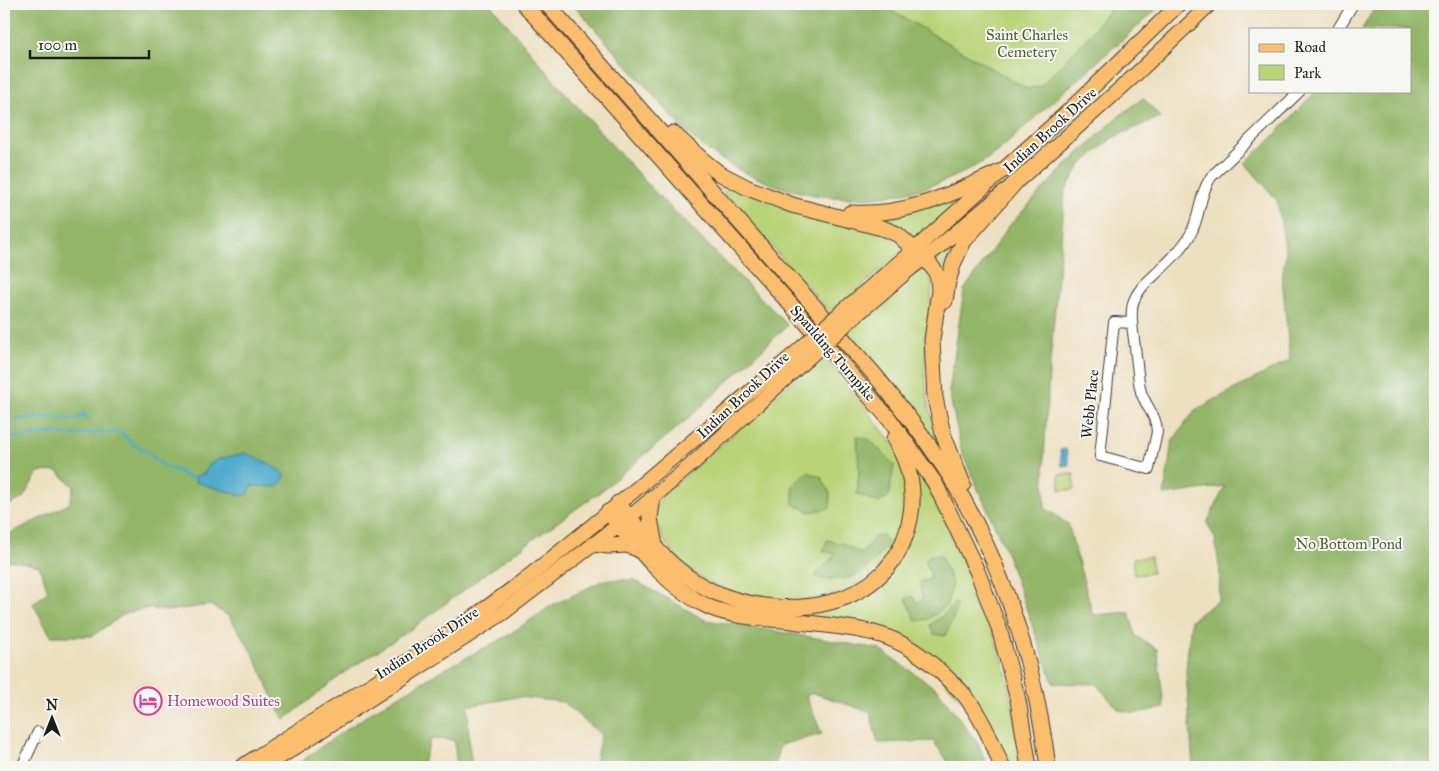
<svg xmlns="http://www.w3.org/2000/svg" width="1439" height="771" font-family="'IM FELL Great Primer',serif">
	<style>
		.green { fill: #b9d378; stroke: #6a784a }
		.forest { fill: #92b568; stroke: #576842 }
		.water { fill: #50abce; stroke: #366475 }
		.lines { fill: none; stroke-linecap: round; stroke-linejoin: round }
		.stream { stroke: #50abce; stroke-width: 2.5 }
		.minor-casing { stroke: #3b3935; stroke-width: 12 }
		.major-casing { stroke: #3b3935; stroke-width: 16 }
		.highway-casing { stroke: #3b3935; stroke-width: 17 }
		.minor { stroke: #fff; stroke-width: 10 }
		.major { stroke: #fbbd6e; stroke-width: 14 }
		.highway { stroke: #fbbd6e; stroke-width: 15 }
		.major-bridge-casing { stroke: #3b3935; stroke-width: 16; stroke-linecap: butt }
		.major-bridge { stroke: #fbbd6e; stroke-width: 14 }
		.labels { text-anchor: middle; dominant-baseline: central; stroke-width: 4; stroke-linejoin: round; paint-order: stroke }
		.park-label { font-size: 15px; fill: #535c3c; stroke: #f6f6f2 }
		.street-label { font-size: 15px; fill: #1c1c1c; stroke: #f6f6f2 }
		.hotel-label { font-size: 15px; fill: #b23c85; stroke: #f6f6f2; text-anchor: start }
	</style>
	<rect width="100%" height="100%" fill="#f6f6f2"/>
	<filter id="ink" filterUnits="userSpaceOnUse"><feTurbulence type="fractalNoise" baseFrequency=".02" numOctaves="2"/><feDisplacementMap in="SourceGraphic" scale="10" xChannelSelector="R" yChannelSelector="G"/><feConvolveMatrix kernelMatrix="1 2 1 2 8 2 1 2 1" color-interpolation-filters="sRGB"/></filter>
	<filter id="wash" filterUnits="userSpaceOnUse"><feTurbulence type="fractalNoise" baseFrequency=".0096" numOctaves="4" result="noise"/><feDisplacementMap in="SourceGraphic" scale="20" xChannelSelector="R" yChannelSelector="G"/><feGaussianBlur stdDeviation="1.12" result="paint"/><feColorMatrix in="noise" values="0 0 0 0 0 0 0 0 0 0 0 0 0 0 0 0 0 1.4 0 .05"/><feComposite in="paint" operator="in"/></filter>
	<g filter="url(#wash)">
		<rect width="100%" height="100%" fill="#ede0c1"/>
		<!-- green -->
		<g class="green">
			<polygon points="880,4 1114,4 1088,37 1041,86 1027,89"/>
			<polygon points="703,169 886,233 903,249 831,314"/>
			<polygon points="967,195 914,241 869,217"/>
			<polygon points="957,236 946,265 944,273 933,257"/>
			<polygon points="923,266 929,274 932,283 924,371 929,408 940,440 937,442 904,399 847,332"/>
			<polygon points="823,353 897,450 901,460 908,511 887,561 845,593 792,602 739,595 703,579 683,565 676,557 663,539 655,519 654,511 662,496 758,413"/>
			<polygon points="916,471 928,488 953,532 976,581 1005,668 1024,767 1011,767 999,741 912,646 735,608 703,596 684,585 693,585 819,608 894,563"/>
			<polygon points="1059,474 1074,474 1074,490 1060,490"/>
			<polygon points="1151,557 1152,573 1134,575 1133,558"/>
		</g>
		<!-- forest -->
		<g class="forest">
			<polygon points="4,4 490,4 564,92 652,189 788,325 690,417 600,492 511,555 410,630 345,672 284,720 252,652 229,616 210,605 166,611 149,608 126,613 92,636 51,636 33,604 48,591 39,566 15,561 4,561 4,538 5,536 69,504 74,487 57,471 38,472 23,498 4,508"/>
			<path d="M573 4H880L1027 89 1041 86 1088 37 1114 4H1163C1123 39 1084 74 1044 109 1024 127 1007 146 984 161 894 217 775 209 694 139 677 124 663 106 648 89 623 61 598 32 573 4Z"/>
			<polygon points="1377,4 1428,4 1433,8 1435,8 1435,767 1291,767 1284,762 1276,767 1193,767 1186,671 1191,620 1219,600 1220,572 1215,538 1207,523 1225,486 1164,495 1172,442 1195,410 1290,360 1282,277 1286,253 1277,200 1245,163 1272,138 1316,91 1410,91 1410,29 1362,29"/>
			<polygon points="1143,98 1160,117 1112,138 1079,167 1065,191 1059,265 1049,373 1044,458 1045,508 1068,524 1093,615 1129,612 1136,636 1157,649 1164,708 1135,713 1119,710 1096,684 1053,683 1005,549 962,453 949,392 964,290 1009,226 1060,171 1118,117"/>
			<polygon points="857,436 870,440 894,465 889,496 879,503 857,494 859,470"/>
			<polygon points="808,472 821,477 830,493 830,508 810,512 793,504 793,485"/>
			<path d="M883 535 888 545C870 565 863 579 834 579 827 579 821 580 815 576L836 554 823 551 827 540 844 544 862 554 874 537Z"/>
			<polygon points="930,555 941,556 952,583 947,605 928,619 916,621 906,599 912,596 918,603 923,598 921,593 920,582 930,579 930,572 924,562"/>
			<polygon points="604,580 634,580 705,620 793,634 879,649 938,690 979,745 988,767 952,767 933,741 878,743 870,712 813,693 806,696 822,734 780,745 774,767 594,767 601,735 563,702 517,697 468,706 469,744 472,767 457,767 454,740 431,739 423,762 393,767 295,767 319,748 375,710 439,672 507,636 551,606"/>
			<polygon points="954,603 957,604 953,619 945,636 934,634 930,625 946,613"/>
		</g>
		<!-- water -->
		<g class="water">
			<polygon points="1066,449 1069,465 1062,466 1060,450"/>
			<polygon points="245,453 268,463 286,475 278,487 251,486 249,494 243,496 195,482 196,476 205,473 209,465 219,459"/>
		</g>
		<g class="lines">
			<!-- stream -->
			<g class="stream">
				<path d="M4 423C33 415 47 416 76 420L84 413 88 420"/>
				<polyline points="4,439 54,433 66,435 115,432 121,433 133,444 148,452 163,466 178,471 187,477 196,478"/>
			</g>
		</g>
	</g>
	<g filter="url(#ink)">
		<g class="lines">
			<!-- minor casing -->
			<g class="minor-casing">
				<g id="minor">
					<polyline points="1338,29 1353,4"/>
					<path d="M1132 323 1114 322 1100 456 1149 469 1157 432C1157 416 1146 407 1141 392 1138 381 1138 369 1136 357 1135 340 1129 319 1133 303 1135 296 1139 291 1143 286 1158 271 1184 250 1192 231 1201 212 1199 195 1211 177L1300 91"/>
					<polyline points="22,767 38,732"/>
				</g>
			</g>
			<!-- major casing -->
			<g class="major-casing">
				<g id="major">
					<polyline points="845,309 925,240 1063,116 1179,4"/>
					<polyline points="853,318 911,268 935,250 1014,184 1132,78 1210,4"/>
					<path d="M241 767C332 708 425 654 512 589 611 514 704 430 799 350"/>
					<polyline points="265,767 503,613 594,544 637,511 692,464 807,359"/>
				</g>
			</g>
			<!-- highway casing -->
			<g class="highway-casing">
				<g id="highway">
					<polyline points="524,4 791,305 890,420 935,483 977,571 999,628 1018,700 1029,767"/>
					<path d="M547 4 874 374C901 407 928 441 951 478 1004 566 1035 665 1048 767"/>
					<polyline points="673,133 705,162 719,173 748,188 792,205 882,228 897,234 929,263 935,271 938,278 939,291 932,340 935,398 943,434 963,484"/>
					<path d="M850 213C910 216 951 194 1004 170"/>
					<polyline points="945,301 948,282 954,262 964,241 1014,184"/>
					<polyline points="653,497 650,518 655,546"/>
					<path d="M618 503C644 536 673 573 712 591 784 624 892 611 910 519 916 490 909 463 894 439"/>
					<path d="M608 512C637 547 667 588 709 607 737 619 770 618 799 622 824 625 850 627 874 633 905 641 930 660 952 683 957 687 962 692 966 697 981 717 993 743 1002 767"/>
					<polyline points="594,544 608,546 627,545 640,550"/>
				</g>
			</g>
			<!-- minor -->
			<use href="#minor" class="minor"/>
			<!-- major -->
			<use href="#major" class="major"/>
			<!-- highway -->
			<use href="#highway" class="highway"/>
			<!-- major-bridge casing -->
			<g class="major-bridge-casing">
				<g id="major-bridge">
					<polyline points="799,350 845,309"/>
					<polyline points="807,359 853,318"/>
				</g>
			</g>
			<!-- major-bridge -->
			<use href="#major-bridge" class="major-bridge"/>
		</g>
	</g>
	<!-- icons -->
	<defs>
		<g id="hotel-ring" transform="scale(1.4375)"><circle r="9.5" fill="#f6f6f2" stroke="#d1479c" stroke-width="1.5"/><path d="M-6-4.5h1.5V1H6V5H4.5V3h-9V5H-6ZM-4 0a1.8 1.8 0 1 1 3.6 0ZM.5 0V-2.5h3Q6-2.5 6 0Z" fill="#d1479c"/></g>
	</defs>
	<g fill-rule="evenodd">
		<use href="#hotel-ring" x="148" y="701"/>
	</g>
	<g class="labels">
		<!-- park labels -->
		<g class="park-label">
			<text x="1027" y="35">Saint Charles<tspan x="1027" dy="17">Cemetery</tspan></text>
			<text x="1349" y="544">No Bottom Pond</text>
		</g>
		<!-- street labels -->
		<g class="street-label">
			<text transform="translate(1050 130) rotate(-42)">Indian Brook Drive</text>
			<text transform="translate(833 353) rotate(49)">Spaulding Turnpike</text>
			<text transform="translate(743 395) rotate(-43)">Indian Brook Drive</text>
			<text transform="translate(1090 404) rotate(-84)">Webb Place</text>
			<text transform="translate(427 643) rotate(-33)">Indian Brook Drive</text>
		</g>
		<!-- hotel labels -->
		<g class="hotel-label">
			<text x="167" y="701">Homewood Suites</text>
		</g>
	</g>
	<!-- margin -->
	<rect width="1439" height="771" fill="none" stroke="#f6f6f2" stroke-width="20"/>
	<!-- legend -->
	<rect x="1249" y="28" width="162" height="65" fill="#f6f6f2" stroke="#9f9f9c"/>
	<rect x="1259" y="44" width="25" height="8" fill="#fbbd6e" stroke="#9f9f9c"/>
	<text x="1294" y="52" font-size="15" fill="#1c1c1c">Road</text>
	<rect x="1259" y="65" width="25" height="15" fill="#b9d378" stroke="#9f9f9c"/>
	<text x="1294" y="78" font-size="15" fill="#1c1c1c">Park</text>
	<!-- north arrow -->
	<g transform="translate(52 718)" stroke="#f6f6f2" stroke-width="4" paint-order="stroke">
	<path d="M0-4L9 19L0 12L-9 19Z" fill="#1c1c1c"/>
	<text y="-8" font-size="14" font-weight="bold" text-anchor="middle" fill="#1c1c1c">N</text>
	</g>
	<!-- scale -->
	<path d="M30 50v8h119v-8" fill="none" stroke="#1c1c1c" stroke-width="2.5"/>
	<text x="38" y="50" font-size="15" fill="#1c1c1c" stroke="#f6f6f2" stroke-width="4" paint-order="stroke">100 m</text>
</svg>
